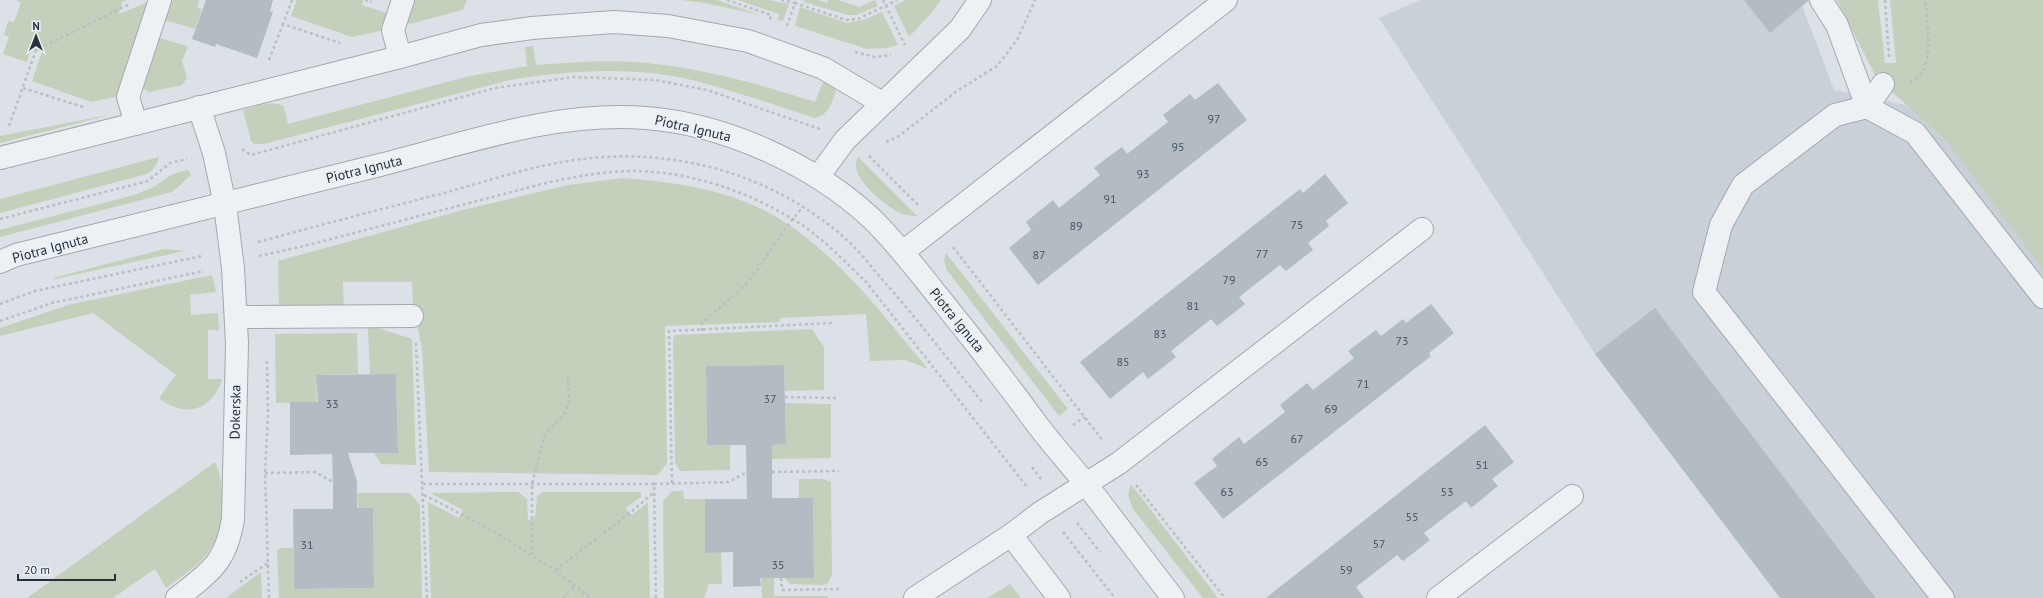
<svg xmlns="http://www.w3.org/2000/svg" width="2043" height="598" font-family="'PT Sans',sans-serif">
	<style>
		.built { fill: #c9d0d8 }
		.green { fill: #c4d0bc }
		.building { fill: #b3bbc3 }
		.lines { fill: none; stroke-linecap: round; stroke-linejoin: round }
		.minor-casing { stroke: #a1a9b0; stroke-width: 24 }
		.path { stroke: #babfc4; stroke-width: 2.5; stroke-dasharray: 3 3; stroke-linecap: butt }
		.minor { stroke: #eef1f4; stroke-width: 22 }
		.labels { text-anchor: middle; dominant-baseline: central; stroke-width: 3; stroke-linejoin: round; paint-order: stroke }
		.number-label { font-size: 12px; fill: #48545e }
		.street-label { font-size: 14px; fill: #25313c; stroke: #ebf0f4 }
	</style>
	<rect width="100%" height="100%" fill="#dbe1e6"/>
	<!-- built -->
	<polygon class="built" points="1420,0 1800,0 1834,90 2005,126 2043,97 2043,598 1781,598 1595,354 1379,18"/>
	<!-- green -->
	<g class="green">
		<polygon points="16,0 127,0 122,2 119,14 153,0 120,96 91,102 32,81 42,52 31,48 27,62 3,54 9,37 4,35 8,21 14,22 21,3"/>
		<polygon points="171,0 199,0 197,7 202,9 195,29 165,20"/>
		<polygon points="297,0 363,0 362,5 389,14 384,30 352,37 291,16"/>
		<polygon points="413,0 467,0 463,10 409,24 406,20"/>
		<polygon points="681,0 717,0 760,15 705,3"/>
		<polygon points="738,0 769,0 789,4 783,21 777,20 779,14"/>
		<polygon points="804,0 818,0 827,3 828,0 838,0 859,7 875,0 878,6 856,15 848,15 804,2"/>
		<polygon points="905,0 941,0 931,13 909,37 894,6"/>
		<polygon points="1837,0 1878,0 1885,63 1896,63 1890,0 2043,0 2043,269 1945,139 1877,79"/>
		<polygon points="800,7 847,23 863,20 882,12 898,45 887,48 867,49 795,26"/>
		<polygon points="159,38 188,46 182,61 187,78 182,85 149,92 141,87"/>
		<path d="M533 46 536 65C569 63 601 60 633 62 695 66 756 83 815 102L823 82 832 87 836 91C831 103 829 115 815 118 774 105 734 91 692 80 633 66 569 70 510 80L264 144H254L251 141 243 110C255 107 273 99 284 107L288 124 470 76 527 66 525 47Z"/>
		<polygon points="114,114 0,143 0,136"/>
		<path d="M159 157C157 166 152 172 143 175L0 213V199Z"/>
		<path d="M858 157 917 216C908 216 900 214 893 209 880 201 847 174 858 157Z"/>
		<polygon points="188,170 191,174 189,177 172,192 0,237 0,230 134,195 152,188 173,174"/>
		<path d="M623 178C674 182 727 189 773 215 837 252 881 313 928 369L905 360 870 361 866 314 780 318V322L665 326 667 463 658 475 429 472 422 348 413 306 412 282H343L344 309 279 311 278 261 463 210 568 185Z"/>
		<polygon points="164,249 184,251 55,279 53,278"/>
		<polygon points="946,253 1068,409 1059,416 946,269 944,259"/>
		<path d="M212 275 216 292 190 295 191 315 218 313 219 330H208V379H222C213 410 185 419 159 398L176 375 93 313 0 336V328L68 305Z"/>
		<polygon points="368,328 378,328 412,339 416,465 381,464 374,453 398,453 396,374 370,374"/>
		<polygon points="812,329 824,347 824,390 785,391 784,365 706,366 707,445 730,445 730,470 680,471 675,463 673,339 675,335"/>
		<polygon points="357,333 358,374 316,375 317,402 276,403 275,334"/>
		<polygon points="785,403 831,404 831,458 772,459 772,445 786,444"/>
		<path d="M215 462C227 486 225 532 207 554 196 568 180 577 166 588L155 569 113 598H27Z"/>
		<polygon points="799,479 823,479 831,482 832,575 828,583 823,585 790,584 785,578 814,578 813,498 799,498"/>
		<polygon points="1131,484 1218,598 1203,598 1133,509 1128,495"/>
		<polygon points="672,491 683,491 684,499 705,499 705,552 721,552 722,584 709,584 704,598 664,598 663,502"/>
		<polygon points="518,492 527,499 528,520 535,518 537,496 543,492 641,492 641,497 625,508 632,515 648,502 650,598 431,598 428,502 459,518 463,510 430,493"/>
		<polygon points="357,493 410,493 420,505 422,598 279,598 277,551 280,548 293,548 294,589 374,588 373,509 358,508"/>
		<polygon points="261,572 262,598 226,598"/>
		<polygon points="761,578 774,578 774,596 829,596 827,598 762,598"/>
		<polygon points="1010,584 1021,598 987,598"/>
	</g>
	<!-- building -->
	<g class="building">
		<polygon points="206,0 273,0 270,11 273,12 257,58 216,44 215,47 192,39"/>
		<polygon points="1744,0 1809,0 1770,33"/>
		<polygon points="1218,83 1247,120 1038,285 1009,248 1031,230 1026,222 1053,200 1059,208 1100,175 1094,168 1108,157 1122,147 1127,154 1168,122 1163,115 1190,94 1195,100"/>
		<polygon points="1325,174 1348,203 1326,221 1329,226 1308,243 1313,250 1286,271 1280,265 1239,297 1245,304 1217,326 1211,319 1171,351 1176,357 1148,379 1143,372 1110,399 1080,362 1300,189 1303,193"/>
		<polygon points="1431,304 1454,333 1429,353 1431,356 1223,519 1194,483 1217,466 1212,459 1239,437 1244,444 1285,412 1280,405 1307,383 1313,390 1354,358 1348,351 1376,330 1381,336 1403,319 1406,323"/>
		<polygon points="1655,308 1718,391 1876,598 1780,598 1595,354"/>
		<polygon points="784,365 786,444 772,445 772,498 813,498 814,578 760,578 761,586 733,587 733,552 705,553 705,499 747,499 746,445 707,445 706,366"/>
		<polygon points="396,374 398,453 348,453 357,481 357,508 373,508 374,588 294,589 293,509 333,509 333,482 332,454 290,455 290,402 318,402 316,375"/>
		<polygon points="1485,425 1514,462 1492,479 1498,486 1471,508 1466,501 1424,533 1430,540 1403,561 1397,555 1356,587 1364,598 1266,598"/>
	</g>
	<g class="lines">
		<!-- minor casing -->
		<g class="minor-casing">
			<g id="minor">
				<polyline points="1821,0 1837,25 1867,107 1835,115 1743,185 1721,225 1704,292 1943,598"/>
				<polyline points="400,57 393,30 403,0"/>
				<polyline points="1883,84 1867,107 1915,133 2043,297"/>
				<polyline points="136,124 128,97 160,0"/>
				<polyline points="0,158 400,57 481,35 532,28 614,22 668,26 748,41 823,68 882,103"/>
				<polyline points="818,177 845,140 960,29 980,0"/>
				<polyline points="903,252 1226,0"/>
				<path d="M0 262 16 255C138 226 259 195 380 165 467 143 555 111 646 118 724 124 813 164 871 218 894 240 914 266 934 291 969 334 1003 378 1036 423 1053 446 1072 466 1089 488 1117 524 1145 562 1173 598"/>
				<polyline points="236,317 412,316"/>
				<polyline points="1011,535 1059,598"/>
				<path d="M177 598C210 572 226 563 233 519L237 343 233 268 225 205 214 153 199 107"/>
				<polyline points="915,598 1011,535 1040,513 1119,463 1422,229"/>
				<polyline points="1438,598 1572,496"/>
			</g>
		</g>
		<!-- path -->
		<g class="path">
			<polyline points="292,0 283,24 340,43"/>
			<polyline points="365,0 372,2"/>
			<polyline points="727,0 771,15 770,20"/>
			<polyline points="781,0 795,3 796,0"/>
			<polyline points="883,0 905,45"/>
			<polyline points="1885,0 1889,57"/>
			<polyline points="787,26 795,3 846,20 858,19 897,0"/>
			<polyline points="855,52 875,57 891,55"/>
			<polyline points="269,60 283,24"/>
			<path d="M1910 82C1937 74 1927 20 1925 0"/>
			<polyline points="23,88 83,107"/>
			<polyline points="9,126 36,50 128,5"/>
			<polyline points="886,142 899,136 957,91 997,66 1017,40 1035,0"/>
			<polyline points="242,149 251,155 495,88 574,77 655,80 707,90 820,129"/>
			<polyline points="869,156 918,205"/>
			<polyline points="0,219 148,181 170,163 187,159"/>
			<path d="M258 242C320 225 382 209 444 193 481 183 519 170 557 163 660 143 767 169 846 239 858 250 869 264 880 277 916 317 949 361 983 403"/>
			<polyline points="953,247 1103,441"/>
			<path d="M259 256 304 246 546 183C573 177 600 172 627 171 685 170 742 189 791 218 817 233 846 262 867 283L1028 488"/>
			<polyline points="0,304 35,291 202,256"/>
			<polyline points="0,321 52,303 204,271"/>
			<path d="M702 331V323C719 307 740 294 754 274 770 252 784 228 803 207"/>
			<polyline points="416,343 427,598"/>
			<polyline points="267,361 268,417 265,473 269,598"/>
			<polyline points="785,397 836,398"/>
			<polyline points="1073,425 1084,417"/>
			<polyline points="1032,467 1041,479"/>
			<polyline points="772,472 839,471"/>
			<polyline points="265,473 315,472 333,482"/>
			<polyline points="672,483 669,331 833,323"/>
			<polyline points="423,484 654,484 656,598"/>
			<polyline points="654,484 729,482 747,472"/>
			<polyline points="1136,485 1225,598"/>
			<path d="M424 495C482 524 540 556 590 598"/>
			<polyline points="1077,523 1100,552"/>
			<polyline points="1063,532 1115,598"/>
			<polyline points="532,555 532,484 545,434 564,415 569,402 568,375"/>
			<polyline points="556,570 631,512 653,493"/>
			<polyline points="781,578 782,590 840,589"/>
			<polyline points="240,582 268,563"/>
			<polyline points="563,598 575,585"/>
		</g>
		<!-- minor -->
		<use href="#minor" class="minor"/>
	</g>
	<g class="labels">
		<!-- number labels -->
		<g class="number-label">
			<text x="1214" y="118">97</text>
			<text x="1178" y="146">95</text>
			<text x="1143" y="173">93</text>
			<text x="1110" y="198">91</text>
			<text x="1297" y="224">75</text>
			<text x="1076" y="225">89</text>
			<text x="1262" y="253">77</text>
			<text x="1039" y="254">87</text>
			<text x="1229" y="279">79</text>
			<text x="1193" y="305">81</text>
			<text x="1160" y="333">83</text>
			<text x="1402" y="340">73</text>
			<text x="1123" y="361">85</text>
			<text x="1363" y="383">71</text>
			<text x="770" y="398">37</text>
			<text x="332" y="403">33</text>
			<text x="1331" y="408">69</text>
			<text x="1297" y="438">67</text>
			<text x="1262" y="461">65</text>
			<text x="1482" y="464">51</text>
			<text x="1227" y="491">63</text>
			<text x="1447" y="491">53</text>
			<text x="1412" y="516">55</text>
			<text x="1379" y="543">57</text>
			<text x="307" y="544">31</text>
			<text x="778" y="564">35</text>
			<text x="1346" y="569">59</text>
		</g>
		<!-- street labels -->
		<g class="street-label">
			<text transform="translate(693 128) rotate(13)">Piotra Ignuta</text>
			<text transform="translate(364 169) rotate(-14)">Piotra Ignuta</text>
			<text transform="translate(50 248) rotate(-15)">Piotra Ignuta</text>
			<text transform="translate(957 320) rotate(51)">Piotra Ignuta</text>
			<text transform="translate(235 412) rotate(-89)">Dokerska</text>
		</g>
	</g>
	<!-- north arrow -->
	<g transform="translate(36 36)" stroke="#ebf0f4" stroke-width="3" paint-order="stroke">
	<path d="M0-3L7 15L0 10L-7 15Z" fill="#25313c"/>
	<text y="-6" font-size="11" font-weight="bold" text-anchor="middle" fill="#25313c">N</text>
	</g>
	<!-- scale -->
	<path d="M18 574v6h97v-6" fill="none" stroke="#25313c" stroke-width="2"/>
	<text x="24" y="574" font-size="12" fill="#25313c" stroke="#ebf0f4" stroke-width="3" paint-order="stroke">20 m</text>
</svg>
